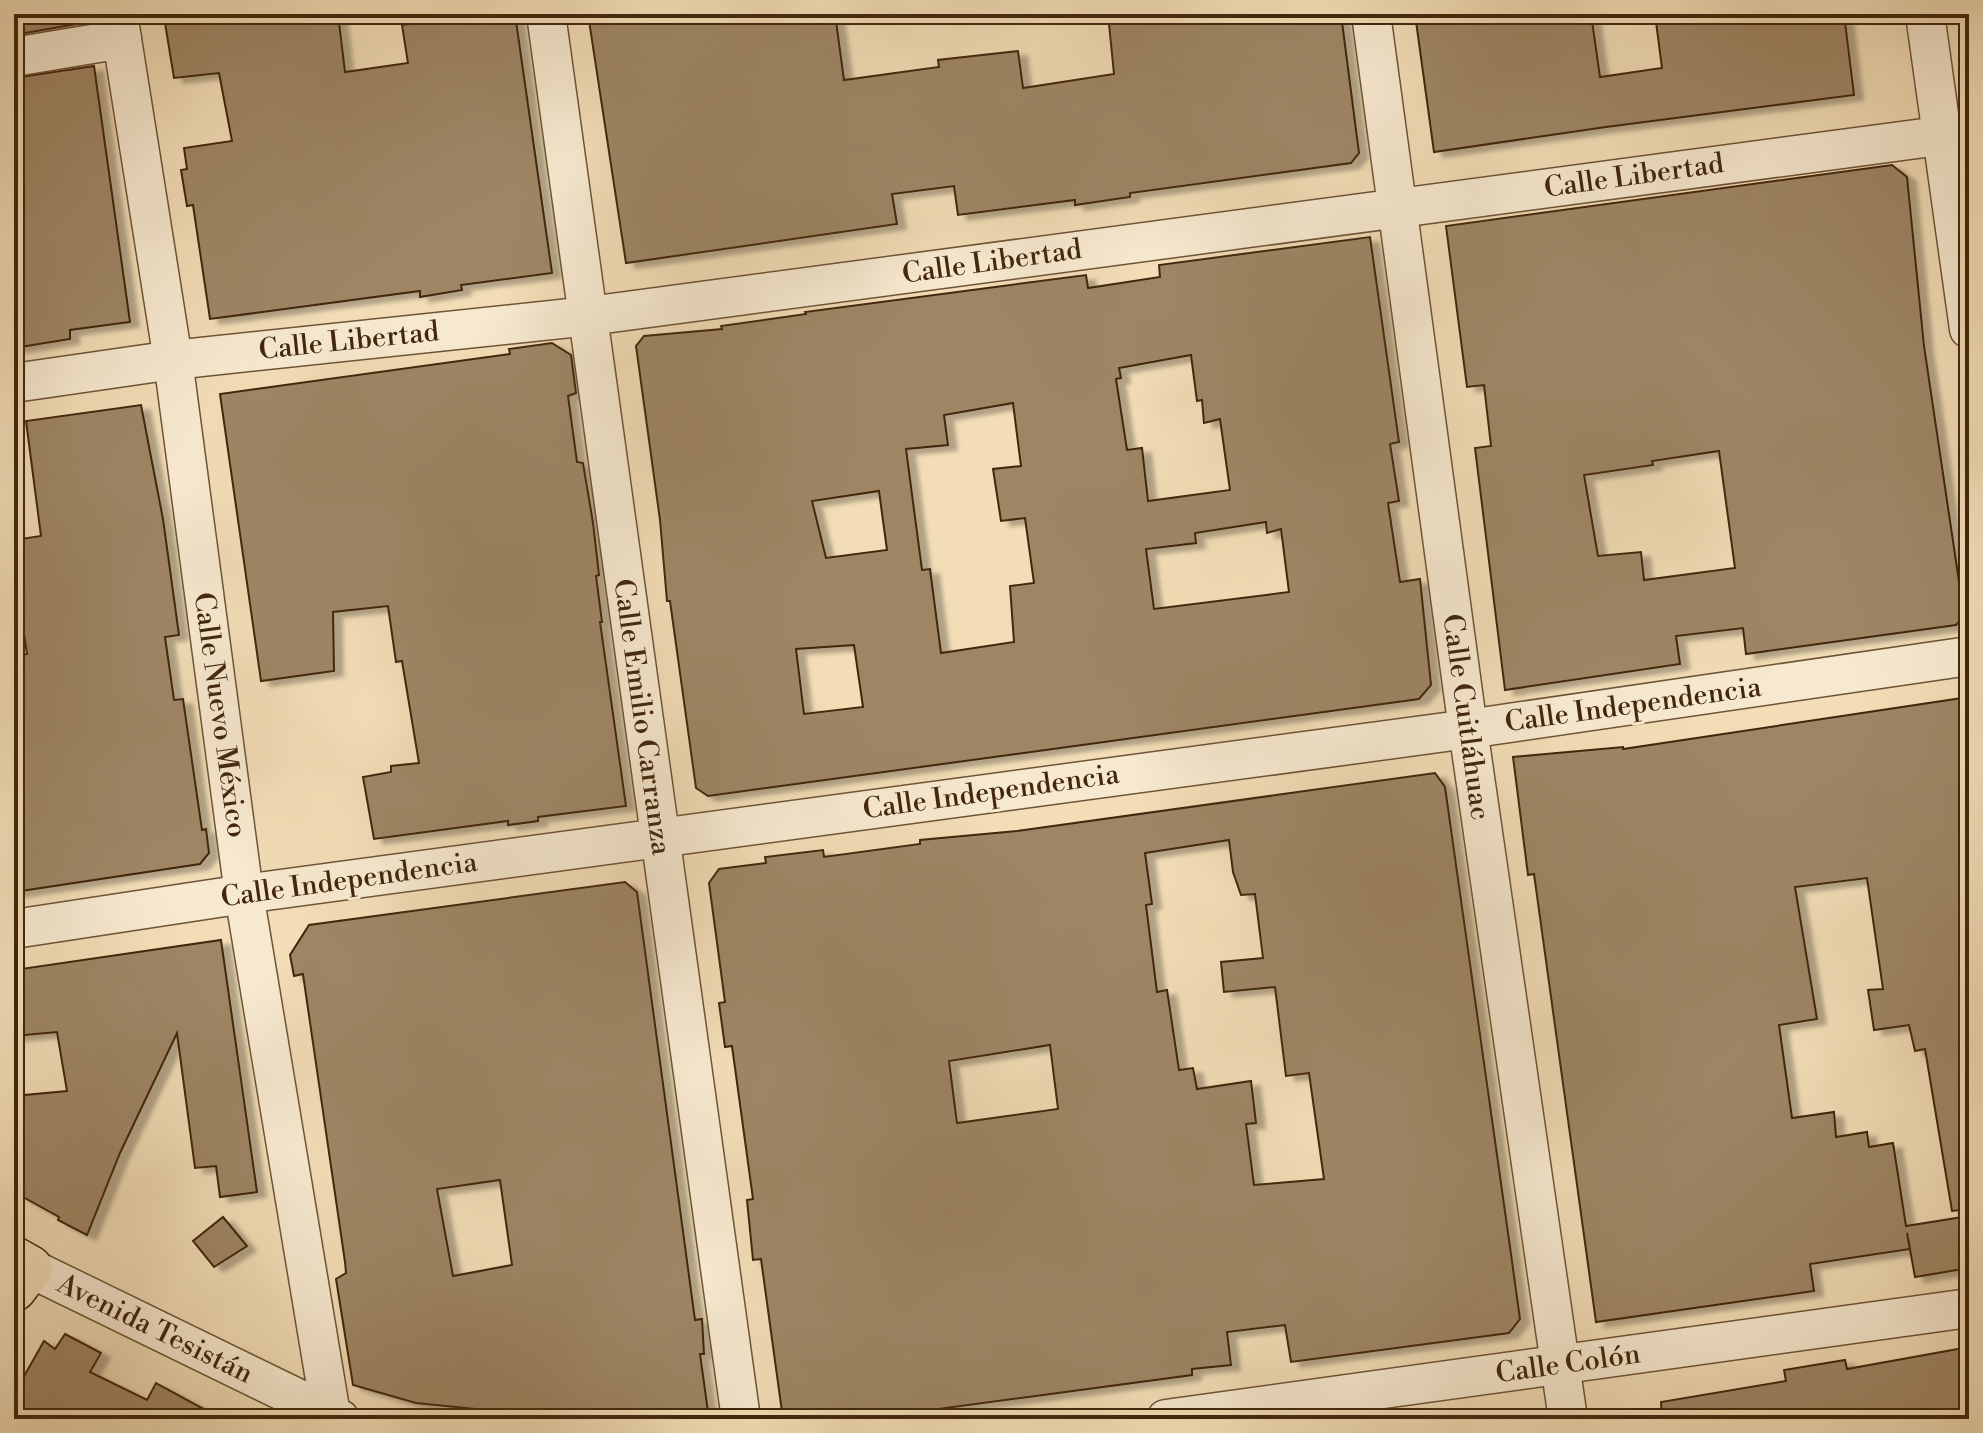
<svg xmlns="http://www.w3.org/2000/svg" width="1983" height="1433" font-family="'Libre Bodoni',serif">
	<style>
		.building { fill: #9e8665; stroke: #42270d; stroke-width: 2; fill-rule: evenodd; filter: url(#shadow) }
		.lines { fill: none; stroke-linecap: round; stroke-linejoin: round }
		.minor-casing { stroke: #6e5437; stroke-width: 41 }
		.major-casing { stroke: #42270d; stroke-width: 47 }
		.minor { stroke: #f7e9d0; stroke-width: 38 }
		.major { stroke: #f2ddb6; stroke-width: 44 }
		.labels { text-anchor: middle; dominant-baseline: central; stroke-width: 6; stroke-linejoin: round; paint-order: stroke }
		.street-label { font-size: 28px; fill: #42270d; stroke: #f7e9d0 }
	</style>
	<defs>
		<filter id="shadow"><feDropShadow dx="9" dy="5" stdDeviation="2" flood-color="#0004"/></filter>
	</defs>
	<rect width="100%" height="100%" fill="#f2ddb6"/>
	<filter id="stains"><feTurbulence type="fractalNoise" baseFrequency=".0025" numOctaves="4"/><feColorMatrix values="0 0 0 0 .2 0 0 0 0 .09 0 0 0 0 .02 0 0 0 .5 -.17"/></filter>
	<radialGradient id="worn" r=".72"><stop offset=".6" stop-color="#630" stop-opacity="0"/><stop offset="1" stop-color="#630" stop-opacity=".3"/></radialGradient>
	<!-- building -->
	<g class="building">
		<polygon points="14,14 87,14 88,22 14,35"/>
		<polygon points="184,14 338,14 345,72 408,63 402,25 482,14 515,14 552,273 461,285 462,290 420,297 420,291 210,319 193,205 187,206 181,170 187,169 184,148 232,141 219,73 174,78 164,17"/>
		<polygon points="588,14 835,14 844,80 939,67 938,60 1018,51 1023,88 1114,74 1108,14 1341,14 1359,153 1351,163 1130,193 1130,197 1075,205 1075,200 958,215 954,186 892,194 897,224 626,263"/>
		<polygon points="1415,14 1591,14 1600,77 1662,68 1655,14 1844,14 1854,95 1606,127 1434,152"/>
		<polygon points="94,66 130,322 70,330 70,339 14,348 14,78"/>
		<path d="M1892 165 1907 177 1924 346 1964 615 1956 625 1746 654 1743 628 1676 636 1680 664 1505 690 1475 448 1491 446 1484 385 1467 387 1446 226ZM1719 451 1735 568 1644 580 1641 552 1598 556 1584 475 1653 465 1652 461Z"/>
		<path d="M1370 237 1399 442 1390 444 1399 501 1388 503 1400 582 1420 579 1431 685 1419 699 708 796 696 788 670 601H667L660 520 636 346 644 336 722 329 721 326 806 314 805 312 1086 275 1088 288 1160 277 1159 265ZM1191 355 1197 401 1202 400 1204 423 1220 419 1230 490 1148 501 1142 448 1127 450 1116 379 1121 378 1119 368ZM1013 403 1021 466 993 469 1001 521 1025 518 1034 583 1010 586 1014 642 941 653 930 569 922 570 906 449 948 445 944 415ZM879 491 887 550 826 558 812 501ZM1266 522 1267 533 1281 529 1289 592 1154 609 1146 549 1196 543 1195 533ZM854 645 863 707 804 714 796 649Z"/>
		<polygon points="552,343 571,355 576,393 568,396 577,462 583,463 593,523 599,575 596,576 602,622 600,622 626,806 538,817 538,821 508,825 508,821 374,839 363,777 391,772 391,766 419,763 402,661 396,662 388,606 333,612 334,671 261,681 220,394 510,354 509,349"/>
		<polygon points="141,405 163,519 179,635 165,637 174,700 183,699 202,830 206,829 209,853 200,864 14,892 14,656 27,654 18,593 14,594 14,540 41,536 26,421"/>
		<polygon points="1969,697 1969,978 1962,978 1969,1029 1969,1209 1952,1211 1925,1049 1915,1051 1909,1025 1874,1030 1868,990 1883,989 1867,878 1795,887 1817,1019 1779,1025 1792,1118 1834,1112 1836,1137 1867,1132 1869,1147 1893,1143 1906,1226 1969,1216 1969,1268 1915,1277 1907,1233 1910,1249 1810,1264 1814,1291 1596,1322 1534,874 1528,875 1513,757 1623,747 1623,749"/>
		<path d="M1435 773 1445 787 1511 1254 1520 1319 1509 1333 1291 1362 1285 1325 1227 1332 1231 1365 1192 1369V1375L938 1409 940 1419H783L761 1259 753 1260 747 1200 753 1199 732 1046 725 1047 719 1003 725 1002 709 883 719 869 766 863 765 857 823 850 824 857 920 844V840L1017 831ZM1229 840 1233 872 1241 895 1255 894 1263 958 1221 962 1224 992 1275 987 1286 1076 1309 1073 1324 1179 1254 1185 1246 1124 1256 1123 1251 1081 1197 1089 1193 1068 1179 1070 1167 990 1157 992 1146 905 1152 904 1145 853ZM1050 1045 1058 1109 957 1123 949 1061Z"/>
		<path d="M625 882 637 892 695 1320 702 1319 704 1354H700L709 1419H573L416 1403 353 1385 336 1279 346 1273 345 1262 306 995 303 974 294 976 290 955 309 925ZM500 1180 512 1265 453 1276 437 1189Z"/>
		<polygon points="221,940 257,1192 220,1197 216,1166 195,1168 177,1033 120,1153 87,1235 58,1220 59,1217 14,1192 14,1096 67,1091 57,1032 14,1036 14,970"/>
		<polygon points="223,1217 247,1246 214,1267 193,1241"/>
		<polygon points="65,1334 101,1353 90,1372 147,1400 156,1383 222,1419 35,1419 14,1407 14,1394 44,1341 55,1349"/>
		<polygon points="1969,1347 1969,1419 1662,1419 1661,1402 1786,1381 1784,1370 1845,1360 1847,1369"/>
	</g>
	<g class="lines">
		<!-- minor casing -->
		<g class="minor-casing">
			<g id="minor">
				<polyline points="118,14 173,360 244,894 331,1415"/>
				<polyline points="546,14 741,1419"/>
				<polyline points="1371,14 1468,729 1568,1419"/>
				<polyline points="1925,14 1969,329"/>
				<polyline points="14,57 122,39"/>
				<polyline points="14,383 173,360 589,316 1969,132"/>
				<polyline points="14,929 244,894 1468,729 1969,656"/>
				<polyline points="30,1268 340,1419"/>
				<polyline points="1166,1419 1969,1308"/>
			</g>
		</g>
		<!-- major casing -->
		<g class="major-casing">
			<polyline id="major" points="14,1259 30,1268 14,1289"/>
		</g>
		<!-- minor -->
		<use href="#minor" class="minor"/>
		<!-- major -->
		<use href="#major" class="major"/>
	</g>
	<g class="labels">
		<!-- street labels -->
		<g class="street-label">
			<text transform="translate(1634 176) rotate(-8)">Calle Libertad</text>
			<text transform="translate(992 262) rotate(-8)">Calle Libertad</text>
			<text transform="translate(349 341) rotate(-6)">Calle Libertad</text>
			<text transform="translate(1633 705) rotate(-8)">Calle Independencia</text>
			<text transform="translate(220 715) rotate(82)">Calle Nuevo México</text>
			<text transform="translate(642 717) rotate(82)">Calle Emilio Carranza</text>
			<text transform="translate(1466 717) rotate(82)">Calle Cuitláhuac</text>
			<text transform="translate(991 792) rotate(-8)">Calle Independencia</text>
			<text transform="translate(349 880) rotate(-8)">Calle Independencia</text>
			<text transform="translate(155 1329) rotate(26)">Avenida Tesistán</text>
			<text transform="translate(1568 1364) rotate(-8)">Calle Colón</text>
		</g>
	</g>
	<!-- margin -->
	<rect width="1983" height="1433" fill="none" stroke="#f2ddb6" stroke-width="48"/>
	<rect x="16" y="16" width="1951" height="1401" fill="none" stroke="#42270d" stroke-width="4"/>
	<rect x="24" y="24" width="1935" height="1385" fill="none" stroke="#42270d" stroke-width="2"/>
	<rect width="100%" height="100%" filter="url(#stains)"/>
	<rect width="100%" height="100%" fill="url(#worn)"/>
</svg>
